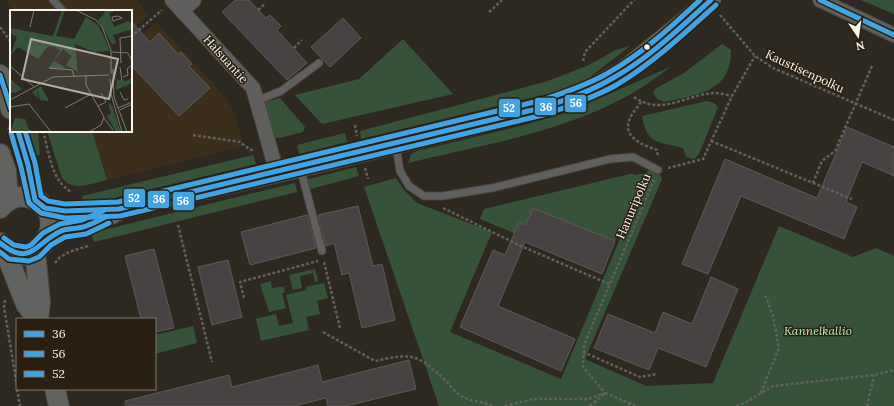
<svg xmlns="http://www.w3.org/2000/svg" width="894" height="406" font-family="Lora,serif">
	<style>
		.built { fill: #3b2f1b }
		.green { fill: #36533a }
		.building { fill: #464342; stroke: #5d5959 }
		.lines { fill: none; stroke-linecap: round; stroke-linejoin: round }
		.lane-casing { stroke: #49453d; stroke-width: 9 }
		.street-casing { stroke: #49453d; stroke-width: 16 }
		.secondary-casing { stroke: #49453d; stroke-width: 22 }
		.path { stroke: #60605c; stroke-width: 2.5; stroke-dasharray: 3 2; stroke-linecap: butt }
		.lane { stroke: #5f605e; stroke-width: 7 }
		.street { stroke: #5f605e; stroke-width: 14 }
		.secondary { stroke: #616360; stroke-width: 20 }
		.secondary-bridge-casing { stroke: #49453d; stroke-width: 22; stroke-linecap: butt }
		.secondary-bridge { stroke: #616360; stroke-width: 20 }
		.bus-1-casing { stroke: #292011; stroke-width: 8 }
		.bus-2-casing { stroke: #292011; stroke-width: 8 }
		.bus-3-casing { stroke: #292011; stroke-width: 8 }
		.bus-1 { stroke: #40a4e4; stroke-width: 5 }
		.bus-2 { stroke: #40a4e4; stroke-width: 5 }
		.bus-3 { stroke: #40a4e4; stroke-width: 5 }
		.bus-dot { fill: #faf4ea; stroke: #292011; stroke-width: 1.5 }
		.labels { text-anchor: middle; dominant-baseline: central; stroke-width: 3; stroke-linejoin: round; paint-order: stroke }
		.street-label { font-size: 12px; fill: #faf4ea; stroke: #292011 }
		.park-label { font-size: 12px; font-style: italic; fill: #b2eebb; stroke: #292011 }
		.inset-road { fill: none; stroke: #7f7a71; stroke-width: 1 }
		.view { fill: #b2ada3; fill-opacity: 0.15; stroke: #b2ada3; stroke-width: 2 }
		.inset-edge { fill: none; stroke: #faf4ea; stroke-width: 2 }
		.line-badge { stroke: #292011; stroke-width: 1.5 }
		.badge-label { font-size: 11px; text-anchor: middle; font-weight: bold; fill: #fff }
	</style>
	<rect width="100%" height="100%" fill="#2d2920"/>
	<!-- built -->
	<g class="built">
		<polygon points="6,0 136,0 149,14 131,31 131,11 12,11"/>
		<polygon points="156,22 227,99 235,114 244,146 107,180 92,131 131,131 131,45"/>
	</g>
	<!-- green -->
	<g class="green">
		<polygon points="861,0 894,0 894,14"/>
		<polygon points="403,39 453,94 322,124 295,95 359,79"/>
		<path d="M722 44 731 50C732 92 696 95 664 102L656 98 653 92 655 89 684 73Z"/>
		<polygon points="630,46 585,81 567,89 361,139 360,131 545,82 589,65 616,50"/>
		<path d="M672 66C658 76 644 87 629 95 561 133 482 145 408 163L411 154 417 151 524 125 569 112Z"/>
		<polygon points="280,98 305,127 303,132 280,138 275,138 264,102"/>
		<path d="M707 101 714 103 718 107 699 154 694 159 686 157 683 148C659 141 647 146 642 116Z"/>
		<polygon points="30,131 38,131 40,155 31,156"/>
		<path d="M47 131H92L107 180C91 183 74 193 62 178Z"/>
		<polygon points="345,133 347,142 299,154 297,145"/>
		<polygon points="253,155 256,164 84,205 82,196"/>
		<polygon points="649,166 658,170 662,179 585,359 646,386 713,383 779,226 853,257 876,248 894,256 894,406 439,406 364,187 396,178 404,190 417,203 492,232 450,332 561,379 622,234 619,233 615,241 533,208 526,225 519,222 514,233 480,219 484,209 630,174 633,173 634,175 647,173"/>
		<polygon points="356,167 359,176 307,190 305,180"/>
		<polygon points="295,183 297,192 94,242 91,233"/>
		<polygon points="315,269 318,281 315,282 313,273 300,276 302,288 293,290 289,275"/>
		<polygon points="271,281 272,288 288,286 284,287 285,292 282,293 286,308 269,312 260,284"/>
		<polygon points="324,283 328,298 317,301 320,314 306,317 309,330 261,341 256,319 276,314 279,326 293,323 286,295 306,290 306,287"/>
		<polygon points="193,326 197,343 155,354 155,335"/>
	</g>
	<!-- building -->
	<g class="building">
		<polygon points="235,0 249,0 266,18 270,15 281,26 277,30 307,63 287,80 222,12"/>
		<polygon points="343,18 361,38 330,67 311,47"/>
		<polygon points="131,21 150,42 159,33 178,54 181,52 192,64 189,66 210,88 179,116 131,65"/>
		<polygon points="847,127 894,147 894,176 862,162 846,202 857,207 844,239 741,196 708,274 682,264 725,159 817,198"/>
		<polygon points="358,206 373,266 382,264 395,320 362,328 349,273 342,275 334,243 326,246 318,215"/>
		<polygon points="533,208 615,241 602,274 525,242 498,306 575,339 561,371 460,327 493,250 505,255 519,222 526,225"/>
		<polygon points="307,215 316,248 250,265 241,232"/>
		<polygon points="154,249 174,328 155,332 155,319 141,319 125,256"/>
		<polygon points="228,260 242,317 212,325 198,267"/>
		<polygon points="711,277 738,289 706,367 658,348 649,370 594,348 608,314 655,333 663,312 692,324"/>
		<polygon points="409,360 416,389 346,406 328,406 326,398 294,406 126,406 125,401 229,375 232,387 318,365 322,382"/>
	</g>
	<g class="lines">
		<!-- lane casing -->
		<g class="lane-casing">
			<g id="lane">
				<polyline points="53,0 63,11"/>
				<polyline points="256,101 281,91 319,63"/>
				<polyline points="396,146 400,171 409,186 424,196 442,196 492,188 610,159 633,157 658,170"/>
				<polyline points="300,167 322,251"/>
			</g>
		</g>
		<!-- street casing -->
		<g class="street-casing">
			<g id="street">
				<polyline points="172,0 253,88 277,173"/>
				<polyline points="820,0 894,35"/>
				<polyline points="182,11 194,0"/>
			</g>
		</g>
		<!-- secondary casing -->
		<g class="secondary-casing">
			<g id="secondary">
				<polyline points="0,75 11,109"/>
				<polyline points="18,131 28,165 35,200"/>
				<polyline points="0,154 6,171 8,201"/>
				<path d="M0 208C8 199 19 194 30 198 77 213 33 282 0 243"/>
				<polyline points="45,208 65,211 119,209 300,167 545,107 597,86 623,72 692,16"/>
				<polyline points="47,239 63,230 84,227 117,211"/>
				<polyline points="4,248 26,304 37,319"/>
				<polyline points="35,251 40,302 38,319"/>
				<polyline points="55,389 59,406"/>
			</g>
		</g>
		<!-- path -->
		<g class="path">
			<polyline points="258,10 265,4"/>
			<polyline points="489,12 502,0"/>
			<polyline points="720,15 755,56 773,68 894,120"/>
			<polyline points="0,27 11,42"/>
			<polyline points="131,37 162,10"/>
			<polyline points="294,48 302,40"/>
			<polyline points="583,61 585,52 634,0"/>
			<path d="M634 97C662 117 688 93 716 93 721 93 727 95 732 96"/>
			<path d="M641 102C637 108 631 114 629 121 623 138 645 146 657 150L658 157"/>
			<polyline points="355,125 357,136"/>
			<path d="M43 131C49 152 51 180 71 192"/>
			<polyline points="193,135 240,142 251,150 255,149"/>
			<polyline points="711,141 852,199"/>
			<polyline points="365,168 368,179"/>
			<polyline points="668,168 703,159 732,96 755,56"/>
			<polyline points="813,183 822,161 835,151 872,66"/>
			<polyline points="443,208 521,246 609,284"/>
			<polyline points="178,225 212,362"/>
			<polyline points="324,262 340,328"/>
			<polyline points="55,263 60,257 69,252 88,246 88,244"/>
			<polyline points="244,298 240,282 318,261"/>
			<polyline points="5,300 4,307 17,386"/>
			<path d="M323 332 375 361C415 352 418 355 447 382 451 387 457 394 463 397 471 402 483 401 492 406"/>
			<polyline points="583,352 640,377 657,374"/>
			<polyline points="17,389 20,406"/>
			<polyline points="761,393 779,348 773,316 765,295"/>
			<polyline points="505,406 533,399 589,399 605,393 583,367 584,345 654,180"/>
			<polyline points="590,406 605,393 636,406"/>
			<polyline points="736,406 745,403 773,386 874,375 894,370"/>
			<polyline points="867,406 874,375"/>
		</g>
		<!-- lane -->
		<use href="#lane" class="lane"/>
		<!-- street -->
		<use href="#street" class="street"/>
		<!-- secondary -->
		<use href="#secondary" class="secondary"/>
		<!-- secondary-bridge casing -->
		<g class="secondary-bridge-casing">
			<polyline id="secondary-bridge" points="692,16 711,0"/>
		</g>
		<!-- secondary-bridge -->
		<use href="#secondary-bridge" class="secondary-bridge"/>
		<!-- bus-1 casing -->
		<g class="bus-1-casing">
			<g id="bus-1">
				<polyline points="820,0 894,35"/>
				<polyline points="0,75 11,109"/>
				<path d="M18 131 28 165 35 200 45 208 65 211 119 209 545 107C568 99 591 91 613 78 649 58 680 28 711 0"/>
				<path d="M0 243C31 268 35 243 61 231 68 228 76 229 83 227 91 225 99 220 106 217"/>
			</g>
		</g>
		<!-- bus-2 casing -->
		<g class="bus-2-casing">
			<g id="bus-2">
				<path d="M11 133 21 167 29 203 41 213 65 218 120 216 547 114C571 105 596 97 618 84 654 62 685 33 716 5"/>
				<polyline points="0,252 9,259 29,261 39,257 51,245 65,237 86,234 109,223"/>
			</g>
		</g>
		<!-- bus-3 casing -->
		<g class="bus-3-casing">
			<g id="bus-3">
				<path d="M25 131 35 163 41 196 48 201 65 204 118 202 543 100C565 92 588 85 608 73 642 54 672 26 700 0"/>
				<polyline points="4,238 14,245 26,247 31,245 43,233 60,224 82,220 103,211"/>
			</g>
		</g>
		<!-- bus-1 -->
		<use href="#bus-1" class="bus-1"/>
		<!-- bus-2 -->
		<use href="#bus-2" class="bus-2"/>
		<!-- bus-3 -->
		<use href="#bus-3" class="bus-3"/>
	</g>
	<!-- markers -->
	<circle class="bus-dot" cx="647" cy="47" r="3.5"/>
	<g class="labels">
		<!-- street labels -->
		<g class="street-label">
			<text transform="translate(226 59) rotate(48)">Halsuantie</text>
			<text transform="translate(805 71) rotate(25)">Kaustisenpolku</text>
			<text transform="translate(633 206) rotate(-67)">Hanuripolku</text>
		</g>
		<!-- park labels -->
		<g class="park-label">
			<text x="818" y="330">Kannelkallio</text>
		</g>
	</g>
	<!-- overview -->
	<g transform="translate(10 10)">
		<rect width="122" height="122" fill="#2d2920"/>
		<path d="M52 0H55L46 26 64 29 76 7 89 16 100 41 84 42 65 34 68 62 56 55 62 46 53 39 44 51 56 58H39L50 41 45 37 38 36 28 49 8 37 0 46 7 27 0 23V18L43 26ZM94 0H107L99 3 104 17 118 11 122 13V21L119 20 103 25 106 33 102 34 88 10 95 3ZM107 66 108 70 116 71 122 68V73L106 80ZM0 68 7 75 12 79 5 83 0 82ZM31 76 39 91 30 90 27 80 28 89 22 82ZM98 92 102 96 111 122H106L97 106 101 104ZM5 108 15 109 18 118 24 122H0Z" fill="#36533a"/>
		<path class="inset-road" d="M66 0 86 10 92 17 101 40V64M108 6 112 8 103 11 102 7ZM20 17 24 0M102 42 118 43 122 51M111 53 110 28 122 26M0 56 23 76M110 57 112 71M39 58 62 60 64 66M103 59 104 87 117 122M76 66V75L94 107 91 115 79 122M113 67 118 65 117 59 122 55M100 69 101 84 112 122M110 82 114 90 118 89M0 90 43 67 99 65M88 96 96 92 91 83M0 97 19 94 41 122M55 98 81 84M108 98 122 92M110 100 122 94M94 108 103 120"/>
		<path class="view" d="M21 29 108 49 99 89 12 69Z"/>
		<rect width="122" height="122" class="inset-edge"/>
	</g>
	<g class="line-badge">
		<rect x="564" y="94" width="23" height="19" rx="4" fill="#40a4e4"/>
		<rect x="534" y="97" width="23" height="19" rx="4" fill="#40a4e4"/>
		<rect x="498" y="98" width="23" height="20" rx="4" fill="#40a4e4"/>
		<rect x="123" y="188" width="23" height="20" rx="4" fill="#40a4e4"/>
		<rect x="147" y="190" width="23" height="19" rx="4" fill="#40a4e4"/>
		<rect x="172" y="191" width="23" height="20" rx="4" fill="#40a4e4"/>
	</g>
	<g class="badge-label">
		<text x="576" y="107">56</text>
		<text x="546" y="111">36</text>
		<text x="509" y="112">52</text>
		<text x="134" y="202">52</text>
		<text x="159" y="203">36</text>
		<text x="183" y="205">56</text>
	</g>
	<!-- legend -->
	<rect x="16" y="318" width="140" height="72" fill="#292011" stroke="#7d7568"/>
	<rect x="24" y="331" width="20" height="6" fill="#40a4e4" stroke="#7d7568"/>
	<text x="52" y="338" font-size="12" fill="#faf4ea">36</text>
	<rect x="24" y="351" width="20" height="6" fill="#40a4e4" stroke="#7d7568"/>
	<text x="52" y="358" font-size="12" fill="#faf4ea">56</text>
	<rect x="24" y="371" width="20" height="6" fill="#40a4e4" stroke="#7d7568"/>
	<text x="52" y="378" font-size="12" fill="#faf4ea">52</text>
	<!-- north arrow -->
	<g transform="translate(858 36) rotate(167)" stroke="#292011" stroke-width="3" paint-order="stroke">
	<path d="M0-3L7 15L0 10L-7 15Z" fill="#faf4ea"/>
	<text y="-6" font-size="11" font-weight="bold" text-anchor="middle" fill="#faf4ea">N</text>
	</g>
</svg>
